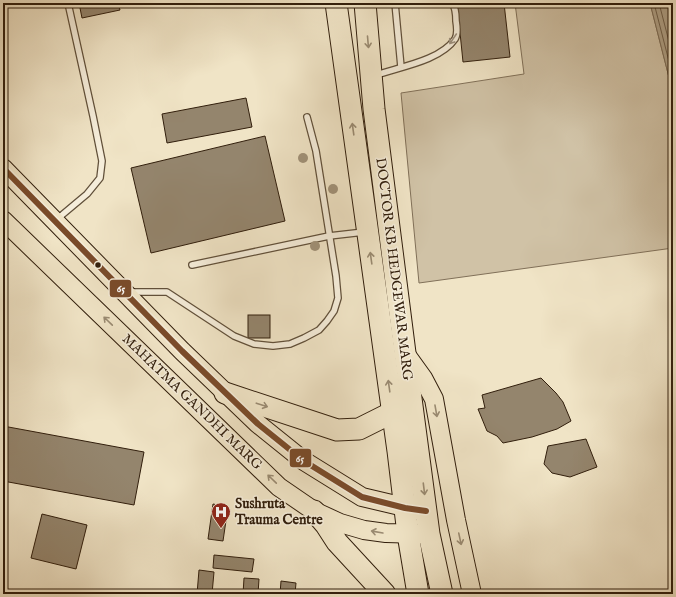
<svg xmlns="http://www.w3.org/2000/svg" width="676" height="597" font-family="'IM FELL English',serif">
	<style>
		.green { fill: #d0c2a6; stroke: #807059 }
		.water { fill: #afa187; stroke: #7d6d56 }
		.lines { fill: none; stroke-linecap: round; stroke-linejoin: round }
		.shore { stroke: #70604a; stroke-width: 1 }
		.building { fill: #94856d; stroke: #311e0c }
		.lane-casing { stroke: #61503a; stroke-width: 8 }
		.primary-casing { stroke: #311e0c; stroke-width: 20 }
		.highway-casing { stroke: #311e0c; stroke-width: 23 }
		.lane { stroke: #f5edda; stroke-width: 5.5 }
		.primary { stroke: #f0e4c6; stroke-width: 18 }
		.highway { stroke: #f0e4c6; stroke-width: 21 }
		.bus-1-casing { stroke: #f5edda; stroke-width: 9 }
		.bus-1 { stroke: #7a4b2a; stroke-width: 6 }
		.tree { fill: #a19279 }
		.oneway { stroke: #9d907d }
		.oneway2 { stroke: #9a8b72 }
		.bus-dot { fill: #311e0c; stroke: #f5edda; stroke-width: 1.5 }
		.labels { text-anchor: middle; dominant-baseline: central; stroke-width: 3; stroke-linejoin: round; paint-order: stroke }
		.street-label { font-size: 14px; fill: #311e0c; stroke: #f5edda }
		.poi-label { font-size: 14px; font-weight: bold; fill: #311e0c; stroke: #f5edda; text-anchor: start }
		.line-badge { stroke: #f5edda; stroke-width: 1.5 }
		.badge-label { font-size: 11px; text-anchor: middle; font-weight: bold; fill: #fff }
	</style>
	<rect width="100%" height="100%" fill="#f0e4c6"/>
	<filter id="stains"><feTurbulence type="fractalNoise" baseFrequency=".005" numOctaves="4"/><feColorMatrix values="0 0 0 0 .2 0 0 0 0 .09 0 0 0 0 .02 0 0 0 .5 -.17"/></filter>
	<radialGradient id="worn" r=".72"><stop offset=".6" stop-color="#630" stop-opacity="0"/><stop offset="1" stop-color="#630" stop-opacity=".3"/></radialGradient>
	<!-- green -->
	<polygon class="green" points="515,3 650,3 673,93 673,248 419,283 401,93 524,74"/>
	<!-- water -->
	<polygon class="water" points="650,3 673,3 673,93"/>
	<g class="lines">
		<!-- shore -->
		<g class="shore">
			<polyline points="654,3 673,77"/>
			<polyline points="659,3 673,57"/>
		</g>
	</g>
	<!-- building -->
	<g class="building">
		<polygon points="79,3 118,3 120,10 82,18"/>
		<polygon points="457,3 504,3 510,57 463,62"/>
		<polygon points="246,98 252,127 167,143 162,114"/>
		<polygon points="265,136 285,221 151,253 131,168"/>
		<rect x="248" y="315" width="22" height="23"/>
		<polygon points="541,378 556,393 563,402 571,421 557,429 532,437 503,443 497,436 487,431 478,409 485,408 482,395"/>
		<polygon points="3,426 144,452 134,505 3,481"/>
		<polygon points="586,439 597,467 570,477 552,473 544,464 548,446"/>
		<polygon points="213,504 228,507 223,541 208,539"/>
		<polygon points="42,514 87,525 76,569 31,558"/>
		<polygon points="214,555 254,559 252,572 213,568"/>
		<polygon points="199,570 214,572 212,594 197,594"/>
		<polygon points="244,578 259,579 258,594 243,594"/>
		<polygon points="281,581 296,583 295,594 280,594"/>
	</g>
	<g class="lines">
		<!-- lane casing -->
		<g class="lane-casing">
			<g id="lane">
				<polyline points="395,3 401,67"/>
				<path d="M376 75C399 67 440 61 455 39 458 34 457 27 456 21 456 15 456 8 452 3"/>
				<polyline points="56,220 87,194 100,178 102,161 93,116 68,3"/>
				<polyline points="192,265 329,236 364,232"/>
				<polyline points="130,292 167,292 234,336 254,344 273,346 290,344 304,338 319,330 327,321 334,311 338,298 336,276 316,151 307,117"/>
			</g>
		</g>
		<!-- primary casing -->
		<g class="primary-casing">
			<g id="primary">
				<polyline points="3,168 182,351 258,424 304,461 362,497 417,510"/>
				<polyline points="3,220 279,487 314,511 340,523 364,530 386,533 421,534"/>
				<polyline points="405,353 423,378 434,399 456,520 472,594"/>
			</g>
		</g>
		<!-- highway casing -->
		<g class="highway-casing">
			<g id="highway">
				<polyline points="336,3 398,451 408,534 418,594"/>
				<polyline points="365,3 374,109 405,353 429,534 442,594"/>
				<polyline points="225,393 337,430 359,429 393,412"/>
				<polyline points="314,511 326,525 337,542 385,594"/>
			</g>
		</g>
		<!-- lane -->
		<use href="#lane" class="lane"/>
		<!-- primary -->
		<use href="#primary" class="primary"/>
		<!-- highway -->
		<use href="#highway" class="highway"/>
		<!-- bus-1 casing -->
		<g class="bus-1-casing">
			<polyline id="bus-1" points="3,168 182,351 258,424 304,461 362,497 405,508 426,511"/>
		</g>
		<!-- bus-1 -->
		<use href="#bus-1" class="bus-1"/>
	</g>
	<!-- trees -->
	<g class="tree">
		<circle cx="303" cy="158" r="5"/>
		<circle cx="333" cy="189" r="5"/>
		<circle cx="315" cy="246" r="5"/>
	</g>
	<!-- one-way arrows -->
	<defs><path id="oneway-shaft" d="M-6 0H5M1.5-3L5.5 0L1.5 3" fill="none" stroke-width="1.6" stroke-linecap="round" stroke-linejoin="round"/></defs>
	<use class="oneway" href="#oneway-shaft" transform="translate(453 39) rotate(124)"/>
	<g class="oneway2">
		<use href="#oneway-shaft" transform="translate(368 42) rotate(85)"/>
		<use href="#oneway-shaft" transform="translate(353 129) rotate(-98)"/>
		<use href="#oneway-shaft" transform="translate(371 258) rotate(-98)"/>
		<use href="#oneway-shaft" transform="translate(108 321) rotate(-136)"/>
		<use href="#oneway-shaft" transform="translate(389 386) rotate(-98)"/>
		<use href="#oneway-shaft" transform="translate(262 405) rotate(18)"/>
		<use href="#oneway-shaft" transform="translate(436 411) rotate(80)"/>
		<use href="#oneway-shaft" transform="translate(272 479) rotate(-136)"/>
		<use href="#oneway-shaft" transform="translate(424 489) rotate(83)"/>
		<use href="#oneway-shaft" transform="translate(377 532) rotate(-170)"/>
		<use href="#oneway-shaft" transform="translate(460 539) rotate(78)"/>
	</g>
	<!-- icons -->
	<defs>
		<g id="hospital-pin" transform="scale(1)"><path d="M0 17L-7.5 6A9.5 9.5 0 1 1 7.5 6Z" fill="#8f2418" stroke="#f5edda"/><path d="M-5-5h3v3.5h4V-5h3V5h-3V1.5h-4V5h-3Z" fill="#fff"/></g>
	</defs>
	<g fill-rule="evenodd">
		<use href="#hospital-pin" x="221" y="512"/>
	</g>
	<!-- markers -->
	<circle class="bus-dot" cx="98" cy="265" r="3.5"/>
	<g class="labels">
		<!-- street labels -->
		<g class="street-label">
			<text transform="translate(394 269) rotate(83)">DOCTOR KB HEDGEWAR MARG</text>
			<text transform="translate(192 402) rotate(44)">MAHATMA GANDHI MARG</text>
		</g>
		<!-- poi labels -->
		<g class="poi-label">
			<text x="235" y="504">Sushruta<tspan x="235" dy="16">Trauma Centre</tspan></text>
		</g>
	</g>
	<g class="line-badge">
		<rect x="109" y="279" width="23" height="19" rx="4" fill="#7a4b2a"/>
		<rect x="289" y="448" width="23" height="20" rx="4" fill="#7a4b2a"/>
	</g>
	<g class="badge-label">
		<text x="121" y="292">65</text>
		<text x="300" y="462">65</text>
	</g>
	<!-- margin -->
	<rect width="676" height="597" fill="none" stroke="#f0e4c6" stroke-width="16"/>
	<rect x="4" y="4" width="668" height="589" fill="none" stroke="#311e0c" stroke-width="2"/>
	<rect x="8" y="8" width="660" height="581" fill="none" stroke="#311e0c"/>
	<rect width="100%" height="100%" filter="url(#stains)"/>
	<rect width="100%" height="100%" fill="url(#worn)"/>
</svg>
